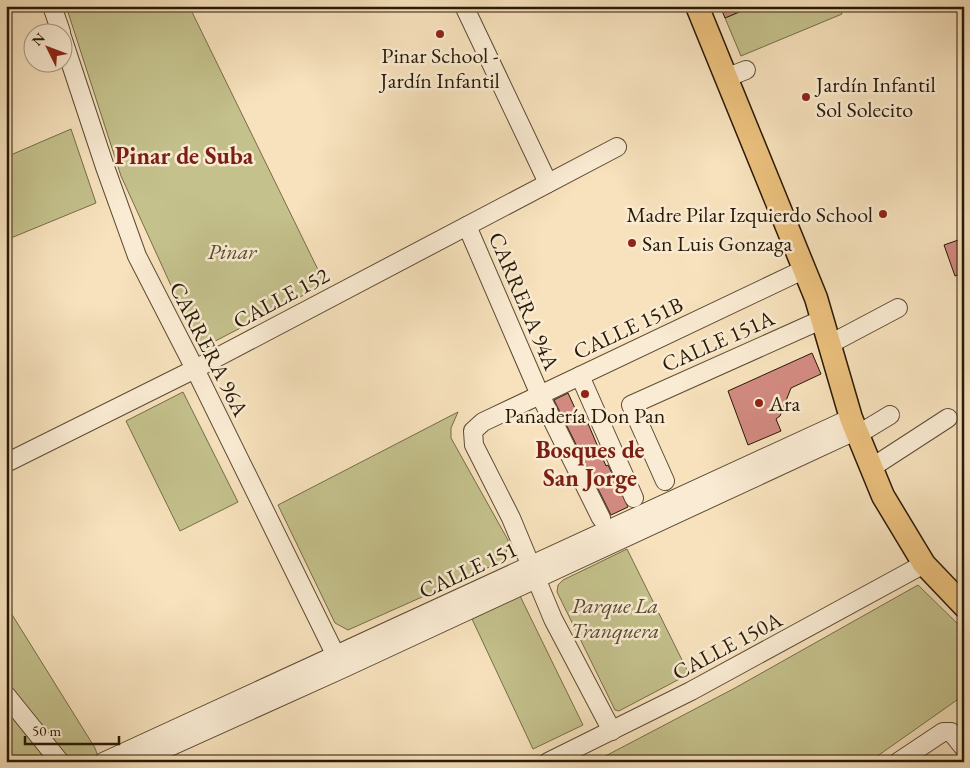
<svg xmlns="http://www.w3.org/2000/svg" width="970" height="768" font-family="'EB Garamond',serif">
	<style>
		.green { fill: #c4c18c; stroke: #766d48 }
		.building { fill: #d28a80; stroke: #281905 }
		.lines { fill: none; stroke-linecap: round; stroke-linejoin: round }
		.minor-casing { stroke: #5c4b33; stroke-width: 20 }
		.major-casing { stroke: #281905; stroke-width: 25 }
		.minor { stroke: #faecd4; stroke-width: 18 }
		.major { stroke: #ecc17e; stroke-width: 22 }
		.poi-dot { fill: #8f2418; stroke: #faecd4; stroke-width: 2 }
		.labels { text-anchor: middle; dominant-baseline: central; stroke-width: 5; stroke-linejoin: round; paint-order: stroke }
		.poi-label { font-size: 22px; fill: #281905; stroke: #faecd4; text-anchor: start }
		.park-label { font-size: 22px; font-style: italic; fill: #574b2e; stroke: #faecd4 }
		.street-label { font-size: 22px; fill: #281905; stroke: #faecd4 }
		.neighbourhood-label { font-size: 24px; font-weight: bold; fill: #7a1f14; stroke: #faecd4 }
	</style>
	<rect width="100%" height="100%" fill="#f7e2bd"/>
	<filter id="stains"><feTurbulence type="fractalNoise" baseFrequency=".004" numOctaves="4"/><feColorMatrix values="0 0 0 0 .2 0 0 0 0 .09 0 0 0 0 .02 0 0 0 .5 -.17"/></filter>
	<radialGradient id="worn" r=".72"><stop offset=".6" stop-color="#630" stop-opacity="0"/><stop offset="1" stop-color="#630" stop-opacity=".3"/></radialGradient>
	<!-- green -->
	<g class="green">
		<polygon points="66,6 189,6 325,284 200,349 121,176"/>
		<polygon points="754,6 839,6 842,14 741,56 725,18"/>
		<polygon points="71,129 96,203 6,240 6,157"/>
		<polygon points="183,392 238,502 180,531 126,421"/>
		<polygon points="458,412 451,428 451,438 508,540 505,560 348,630 335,623 278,505"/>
		<polygon points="627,549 689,674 619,711 615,710 557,592 558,585 563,580"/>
		<polygon points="918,585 964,630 964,695 869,762 594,762 735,688"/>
		<polygon points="520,596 583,725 533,749 472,619"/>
		<polygon points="6,605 95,748 100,762 6,762"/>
	</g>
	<!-- building -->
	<g class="building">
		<polygon points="720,6 753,6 725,18"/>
		<polygon points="964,238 964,272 955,276 944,245"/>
		<polygon points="812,353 821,374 791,388 780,416 776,419 781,431 748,445 728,391"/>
		<polygon points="568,393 579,417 584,414 606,466 608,465 628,507 611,515 554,400"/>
	</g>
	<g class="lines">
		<!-- minor casing -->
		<g class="minor-casing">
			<g id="minor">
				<polyline points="52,6 61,32"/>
				<polyline points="464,6 548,183"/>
				<polyline points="62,37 105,167 137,256 195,369 341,666"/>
				<polyline points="728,77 746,70"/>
				<polyline points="467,226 540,395 601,518"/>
				<polyline points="830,344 898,308"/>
				<polyline points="580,376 634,498"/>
				<polyline points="857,435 890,415"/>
				<polyline points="6,463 195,369 617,147"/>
				<polyline points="871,468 948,418"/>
				<polyline points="665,481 631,405 823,319"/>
				<polyline points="6,695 60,762"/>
				<polyline points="612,731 553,619 511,518 474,445 473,431 483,422 805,269"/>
				<polyline points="103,762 851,418"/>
				<polyline points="136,762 342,669 855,431"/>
				<polyline points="548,762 691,691 924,564"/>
				<polyline points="898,762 943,732 951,732 964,748"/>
			</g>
		</g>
		<!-- major casing -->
		<g class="major-casing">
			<polyline id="major" points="697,6 816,298 851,418 883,496 924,564 964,606"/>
		</g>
		<!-- minor -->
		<use href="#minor" class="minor"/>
		<!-- major -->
		<use href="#major" class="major"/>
	</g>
	<!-- markers -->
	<g class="poi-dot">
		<circle cx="440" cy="34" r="5"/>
		<circle cx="806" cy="97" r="5"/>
		<circle cx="883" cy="214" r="5"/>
		<circle cx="632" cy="243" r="5"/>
		<circle cx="585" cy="394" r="5"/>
		<circle cx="759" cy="403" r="5"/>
	</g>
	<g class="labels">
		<!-- poi labels -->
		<g class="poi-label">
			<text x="440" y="55" text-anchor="middle">Pinar School -<tspan x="440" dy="25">Jardín Infantil</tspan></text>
			<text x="816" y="84">Jardín Infantil<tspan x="816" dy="25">Sol Solecito</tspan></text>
			<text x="873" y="214" text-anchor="end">Madre Pilar Izquierdo School</text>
			<text x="642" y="243">San Luis Gonzaga</text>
			<text x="769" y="403">Ara</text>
			<text x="585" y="415" text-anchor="middle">Panadería Don Pan</text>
		</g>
		<!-- park labels -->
		<g class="park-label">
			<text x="232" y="251">Pinar</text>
			<text x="615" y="605">Parque La<tspan x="615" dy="25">Tranquera</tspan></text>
		</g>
		<!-- street labels -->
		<g class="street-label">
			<text transform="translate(281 298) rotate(-28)">CALLE 152</text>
			<text transform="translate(524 301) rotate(67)">CARRERA 94A</text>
			<text transform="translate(628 328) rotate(-25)">CALLE 151B</text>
			<text transform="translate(718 341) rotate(-24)">CALLE 151A</text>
			<text transform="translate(209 349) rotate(63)">CARRERA 96A</text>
			<text transform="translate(468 570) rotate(-25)">CALLE 151</text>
			<text transform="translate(727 646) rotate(-28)">CALLE 150A</text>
		</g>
		<!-- neighbourhood labels -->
		<g class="neighbourhood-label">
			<text x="184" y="155">Pinar de Suba</text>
			<text x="590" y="449">Bosques de<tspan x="590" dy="28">San Jorge</tspan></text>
		</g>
	</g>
	<!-- margin -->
	<rect width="970" height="768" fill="none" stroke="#f7e2bd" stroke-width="25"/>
	<rect x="8" y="8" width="955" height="753" fill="none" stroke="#281905" stroke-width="2.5"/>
	<rect x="12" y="12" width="945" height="743" fill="none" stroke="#281905"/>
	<!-- north arrow -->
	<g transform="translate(48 48) rotate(312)"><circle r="24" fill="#faecd4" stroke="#a69881"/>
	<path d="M0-4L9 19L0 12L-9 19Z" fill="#8f2418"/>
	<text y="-8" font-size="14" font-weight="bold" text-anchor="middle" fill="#281905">N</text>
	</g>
	<!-- scale -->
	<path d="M25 736v8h94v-8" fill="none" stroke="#281905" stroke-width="2.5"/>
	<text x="32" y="736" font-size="15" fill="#281905" stroke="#faecd4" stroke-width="4" paint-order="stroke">50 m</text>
	<rect width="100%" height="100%" filter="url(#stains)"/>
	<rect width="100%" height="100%" fill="url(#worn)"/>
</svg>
